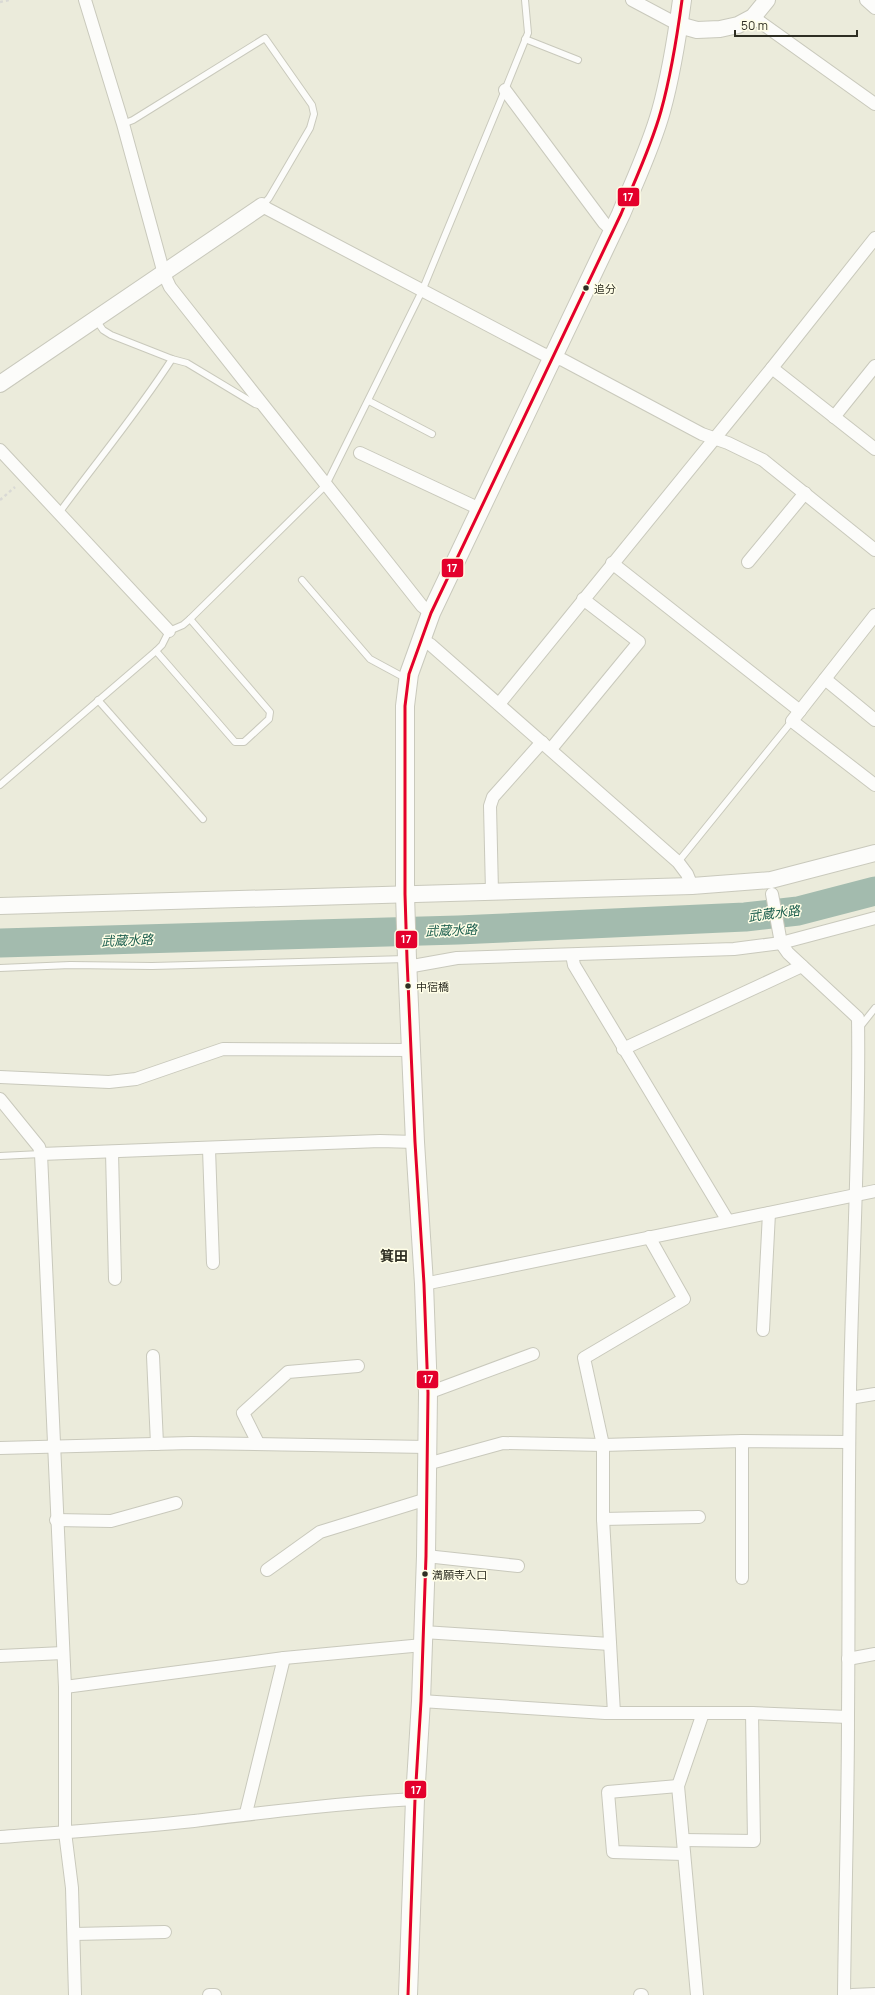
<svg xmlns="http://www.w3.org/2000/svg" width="875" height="1995" font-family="Manrope,'Noto Sans JP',sans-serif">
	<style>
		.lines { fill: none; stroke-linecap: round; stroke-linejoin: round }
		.river { stroke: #a3bbae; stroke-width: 29 }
		.service-casing { stroke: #c9c9bc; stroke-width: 8 }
		.minor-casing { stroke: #c9c9bc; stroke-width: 14 }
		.tertiary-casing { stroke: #c9c9bc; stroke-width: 18 }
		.secondary-casing { stroke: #c9c9bc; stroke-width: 20 }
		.path { stroke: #d9d9d5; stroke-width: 2.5; stroke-dasharray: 3 3; stroke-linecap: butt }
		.service { stroke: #fcfcfa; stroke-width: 6 }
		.minor { stroke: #fcfcfa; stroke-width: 12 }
		.tertiary { stroke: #fcfcfa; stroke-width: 16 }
		.secondary { stroke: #fcfcfa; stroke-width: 18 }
		.bus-1-casing { stroke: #fffee7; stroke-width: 6 }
		.bus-1 { stroke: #e4002b; stroke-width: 3 }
		.bus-dot { fill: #2e2e23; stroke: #fffee7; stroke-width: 1.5 }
		.labels { text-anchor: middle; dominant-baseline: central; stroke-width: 3; stroke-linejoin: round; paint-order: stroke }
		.bus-label { font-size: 11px; fill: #2e2e23; stroke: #fffee7; text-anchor: start }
		.water-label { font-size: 13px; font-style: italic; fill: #1f6050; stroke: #fffee7 }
		.quarter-label { font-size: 14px; font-weight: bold; fill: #2e2e23; stroke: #fffee7 }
		.line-badge { stroke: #fffee7; stroke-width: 1.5 }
		.badge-label { font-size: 11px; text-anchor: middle; font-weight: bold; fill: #fff }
	</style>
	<rect width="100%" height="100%" fill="#ebebdb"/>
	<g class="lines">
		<!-- river -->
		<polyline class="river" points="0,943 458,930 745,917 798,911 875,891"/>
		<!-- service casing -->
		<g class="service-casing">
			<g id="service">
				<polyline points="525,39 578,60"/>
				<polyline points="123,124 133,120 265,38 312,105 314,114 310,128 269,198 262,206"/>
				<polyline points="96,320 103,330 111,335 172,359 187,363 255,404 262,406"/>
				<polyline points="369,401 432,434"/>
				<path d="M59 513C97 461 138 412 172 359"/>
				<polyline points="302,580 370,659 407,679"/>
				<polyline points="156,651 235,742 244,742 269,719 270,712 190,619"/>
				<polyline points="98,700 203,819"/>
				<polyline points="0,785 156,651 162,645 169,631 183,625 190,619 326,485 422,291 505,90 528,33 525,0"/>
				<polyline points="678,862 792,721"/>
				<polyline points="0,968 70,965 152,966 406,959"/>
				<polyline points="860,1027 875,1008"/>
				<polyline points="0,1156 41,1154"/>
			</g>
		</g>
		<!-- minor casing -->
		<g class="minor-casing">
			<g id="minor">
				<polyline points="85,0 123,124 164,274 170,287 422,606 431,613"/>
				<polyline points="632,0 679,25"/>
				<polyline points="866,0 875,8"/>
				<polyline points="753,17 875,104"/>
				<polyline points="505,90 604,223 613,231"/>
				<polyline points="262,206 543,354 563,360 702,434 728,443 763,460 875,550"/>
				<polyline points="772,368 875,449"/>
				<polyline points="834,417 875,366"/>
				<polyline points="0,450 169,631"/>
				<polyline points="360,453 480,509"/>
				<polyline points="748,562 805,493"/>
				<polyline points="612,563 800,711"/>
				<polyline points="875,615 792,721 875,785"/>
				<polyline points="421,639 431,645 678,862 687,874 692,886"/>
				<polyline points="825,679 875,720"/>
				<polyline points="499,704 772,368 875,238"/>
				<polyline points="551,749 639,642 583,599"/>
				<polyline points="492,892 490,806 493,797 542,742"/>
				<path d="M772 894 781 943 788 953 858 1018C860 1142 852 1266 850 1391 848 1499 849 1607 848 1715 848 1808 845 1902 844 1995"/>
				<polyline points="572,955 574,965 728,1221"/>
				<polyline points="407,967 457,958 734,949 781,943 875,918"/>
				<polyline points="623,1049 802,966"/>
				<polyline points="0,1077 109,1082 136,1079 223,1049 411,1050"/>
				<polyline points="0,1099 39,1147 41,1154 65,1687 65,1832 72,1888 75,1995"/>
				<polyline points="209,1149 213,1263"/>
				<polyline points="112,1152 115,1279"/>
				<polyline points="41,1154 380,1141 415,1142"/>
				<polyline points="424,1284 875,1191"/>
				<polyline points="763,1330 769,1213"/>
				<polyline points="153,1356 157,1444"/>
				<polyline points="428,1393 533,1354"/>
				<polyline points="850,1398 875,1394"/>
				<polyline points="258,1443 243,1413 288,1372 358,1366"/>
				<polyline points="0,1448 191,1443 427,1447"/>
				<polyline points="427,1464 503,1443 603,1445 742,1441 849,1442"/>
				<polyline points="603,1519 699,1517"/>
				<polyline points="56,1520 111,1521 176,1503"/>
				<polyline points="426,1556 518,1566"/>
				<polyline points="267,1570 320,1532 427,1499"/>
				<polyline points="742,1578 742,1441"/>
				<polyline points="423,1632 610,1644"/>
				<polyline points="0,1656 63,1653"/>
				<polyline points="848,1659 875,1654"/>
				<polyline points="65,1687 284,1658 423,1645"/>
				<polyline points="421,1701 605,1713 752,1713 848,1717"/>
				<polyline points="614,1713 603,1519 603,1445 584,1358 684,1299 649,1237"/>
				<polyline points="678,1786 608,1792 613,1852 684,1854"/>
				<polyline points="246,1813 284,1658"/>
				<path d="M0 1837C65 1832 130 1828 194 1821 268 1812 341 1803 415 1799"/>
				<polyline points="683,1840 754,1841 752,1713"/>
				<polyline points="74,1934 165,1932"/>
				<polyline points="209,1995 215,1995"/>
				<polyline points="640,1995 642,1995"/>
				<polyline points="697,1995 678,1786 703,1713"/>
				<polyline points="852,1995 875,1994"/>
			</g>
		</g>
		<!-- tertiary casing -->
		<g class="tertiary-casing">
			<g id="tertiary">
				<polyline points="679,25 697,30 720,29 738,25 753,17 767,0"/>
				<polyline points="0,384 262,206"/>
				<polyline points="0,906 692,886 771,880 875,853"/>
			</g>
		</g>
		<!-- secondary casing -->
		<g class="secondary-casing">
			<path id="secondary" d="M408 1995 415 1799 421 1701 426 1556 428 1393 424 1284 415 1142 407 959 405 894V706L409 674 431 613 621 214C635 180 651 147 661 111 671 75 677 37 682 0"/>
		</g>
		<!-- path -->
		<g class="path">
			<polyline points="0,2 9,0"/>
			<polyline points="0,500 15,487"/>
		</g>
		<!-- service -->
		<use href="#service" class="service"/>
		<!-- minor -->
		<use href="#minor" class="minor"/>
		<!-- tertiary -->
		<use href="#tertiary" class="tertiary"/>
		<!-- secondary -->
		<use href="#secondary" class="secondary"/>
		<!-- bus-1 casing -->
		<g class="bus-1-casing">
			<path id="bus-1" d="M408 1995 415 1799 421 1701 426 1556 428 1393 424 1284 415 1142 407 959 405 894V706L409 674 431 613 621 214C635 180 651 147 661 111 671 75 677 37 682 0"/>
		</g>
		<!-- bus-1 -->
		<use href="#bus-1" class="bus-1"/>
	</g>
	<!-- markers -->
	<g class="bus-dot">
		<circle cx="586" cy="288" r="3.5"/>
		<circle cx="408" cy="986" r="3.5"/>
		<circle cx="425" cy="1574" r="3.5"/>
	</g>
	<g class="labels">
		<!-- bus labels -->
		<g class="bus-label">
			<text x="594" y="288">追分</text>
			<text x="416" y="986">中宿橋</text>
			<text x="432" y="1574">満願寺入口</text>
		</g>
		<!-- water labels -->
		<g class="water-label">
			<text transform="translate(774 913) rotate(-7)">武蔵水路</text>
			<text transform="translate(451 930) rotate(-2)">武蔵水路</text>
			<text transform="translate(127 940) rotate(-2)">武蔵水路</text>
		</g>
		<!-- quarter labels -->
		<g class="quarter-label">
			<text x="394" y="1255">箕田</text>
		</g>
	</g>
	<g class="line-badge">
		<rect x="617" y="187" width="23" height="20" rx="4" fill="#e4002b"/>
		<rect x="441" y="558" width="23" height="20" rx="4" fill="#e4002b"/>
		<rect x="395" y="930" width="23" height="19" rx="4" fill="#e4002b"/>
		<rect x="416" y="1370" width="23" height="19" rx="4" fill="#e4002b"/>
		<rect x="404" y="1780" width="23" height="19" rx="4" fill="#e4002b"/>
	</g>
	<g class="badge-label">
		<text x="628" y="201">17</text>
		<text x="452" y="572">17</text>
		<text x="406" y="943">17</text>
		<text x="428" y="1383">17</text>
		<text x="416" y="1794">17</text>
	</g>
	<!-- scale -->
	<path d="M735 30v6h122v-6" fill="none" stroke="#2e2e23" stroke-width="2"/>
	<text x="741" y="30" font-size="12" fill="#2e2e23" stroke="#fffee7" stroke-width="3" paint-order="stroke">50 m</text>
</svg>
